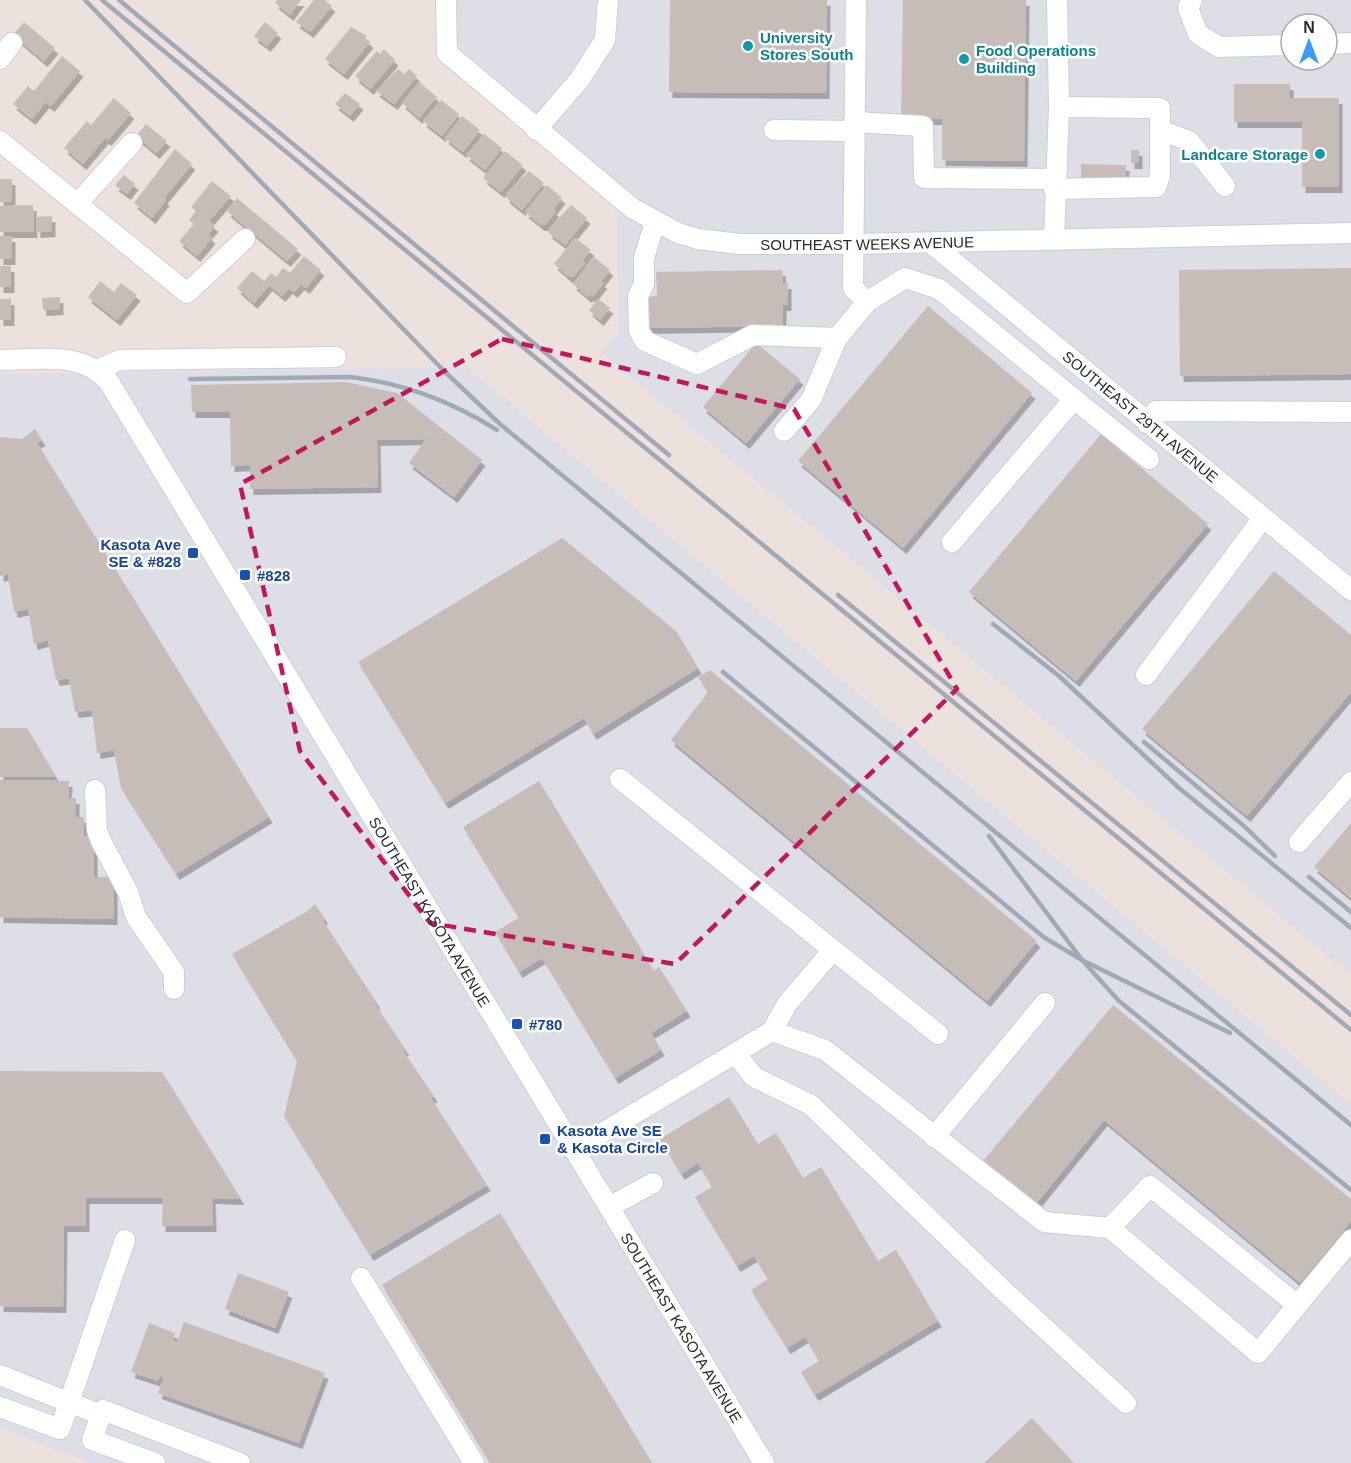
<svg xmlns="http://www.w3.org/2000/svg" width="1351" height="1463" font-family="Arial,sans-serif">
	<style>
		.industrial { fill: #dedee6; fill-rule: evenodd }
		.building { fill: #c6bdb8; filter: url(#shadow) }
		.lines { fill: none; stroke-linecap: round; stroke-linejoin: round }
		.minor-casing { stroke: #c8d0d9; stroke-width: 22 }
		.minor { stroke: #fff; stroke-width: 20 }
		.rail { stroke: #9faab6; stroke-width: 4.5 }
		.marked { fill: none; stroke: #c2185b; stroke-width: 4.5; stroke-dasharray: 12 8; stroke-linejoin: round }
		.culture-dot { fill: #0f9aa8; stroke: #fff; stroke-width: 2 }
		.transit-dot { fill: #1a4fb4; stroke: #fff; stroke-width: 2 }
		.labels { text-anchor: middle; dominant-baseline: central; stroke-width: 5; stroke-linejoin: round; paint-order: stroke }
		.culture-label { font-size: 15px; font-weight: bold; fill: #0d838f; stroke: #fff; text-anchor: start }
		.street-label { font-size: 15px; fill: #2b2b2b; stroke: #fff }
		.transit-label { font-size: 15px; font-weight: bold; fill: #164399; stroke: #fff; text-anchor: start }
	</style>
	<defs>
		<filter id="shadow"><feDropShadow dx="3.5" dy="6" stdDeviation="0" flood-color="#0004"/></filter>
	</defs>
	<rect width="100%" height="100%" fill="#ede1dd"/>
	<!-- industrial -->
	<g class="industrial">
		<path d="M457 0H1351V975L600 351 619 333 617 185 457 46ZM1291 24H1327V60H1291Z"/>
		<polygon points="467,367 1351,1104 1351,1463 91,1463 0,1428 0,374"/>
	</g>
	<!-- building -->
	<g class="building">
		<polygon points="277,0 301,0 290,15 275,3"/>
		<polygon points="314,0 325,0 332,6 310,32 296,22"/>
		<polygon points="670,0 827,0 826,93 669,92"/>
		<polygon points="903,0 1026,0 1024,161 942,160 942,119 901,119"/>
		<polygon points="24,22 55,48 44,61 13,35"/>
		<polygon points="265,22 278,33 267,46 254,36"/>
		<polygon points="351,27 367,36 365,38 370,42 344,74 325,59"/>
		<polygon points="384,49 395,60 370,89 355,76 377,51 380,54"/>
		<polygon points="62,56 80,71 51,106 46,102 32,119 13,104 28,86 34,91"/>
		<polygon points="398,69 404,74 409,69 417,76 394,104 376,91"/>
		<polygon points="419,82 437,97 419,118 402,103"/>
		<polygon points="1234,84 1290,84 1290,98 1339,98 1339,187 1302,187 1302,122 1234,122"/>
		<polygon points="345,93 360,104 350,116 335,104"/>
		<polygon points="114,98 131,113 108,140 105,138 83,164 64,148 87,121 91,125"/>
		<polygon points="441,100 459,114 442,136 423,121"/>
		<polygon points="462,116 480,130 463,152 445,138"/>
		<polygon points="146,124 167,141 156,153 136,136"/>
		<polygon points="484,134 502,148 485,170 466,155"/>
		<polygon points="175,149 192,164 164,198 166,200 152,218 134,203"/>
		<rect x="1131" y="150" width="8" height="13"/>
		<polygon points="505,151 523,165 501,192 483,178"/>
		<polygon points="1081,164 1126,165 1125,182 1081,181"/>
		<polygon points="529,171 544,183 522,210 507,198 506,194"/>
		<polygon points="124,175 135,184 127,194 115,185"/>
		<rect x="0" y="179" width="12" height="23"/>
		<polygon points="212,181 231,196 209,221 215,226 208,234 212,238 197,256 179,241 194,224 189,220 196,211 191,207"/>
		<polygon points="547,185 562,198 553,209 556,211 545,225 541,225 525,212"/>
		<polygon points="237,198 298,249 287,261 227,211"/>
		<polygon points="33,205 34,232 0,232 0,206"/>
		<polygon points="571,205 587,218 565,245 549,233 549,229"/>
		<polygon points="52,216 52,231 37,232 36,217"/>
		<rect x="0" y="236" width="12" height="23"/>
		<polygon points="575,238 591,250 582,261 585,263 573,277 569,277 554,264"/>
		<polygon points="304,256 321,270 306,288 301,284 294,292 289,288 282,296 269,285 254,303 237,288 252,271 264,281 271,273 276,277 283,268 290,273"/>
		<polygon points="594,257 610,270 601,281 604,283 592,297 590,295 588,297 573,284"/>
		<rect x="0" y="266" width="11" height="21"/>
		<polygon points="1351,268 1351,374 1180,376 1179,270"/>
		<polygon points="782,270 783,283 788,283 788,305 783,305 783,326 643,328 643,297 657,296 656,272"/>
		<polygon points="100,281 114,292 121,283 137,295 117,320 88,297"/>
		<polygon points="60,297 60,309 43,310 42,298"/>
		<rect x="0" y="299" width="11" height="21"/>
		<polygon points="598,299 610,308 600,320 589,310"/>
		<polygon points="928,306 1032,393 903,548 798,461"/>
		<polygon points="756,343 800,379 746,443 703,407"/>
		<polygon points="346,382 397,393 482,460 454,497 409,463 426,439 377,440 378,487 250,489 250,465 231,466 230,412 192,412 191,385"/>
		<polygon points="35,429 42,440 37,443 269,817 176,874 121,788 114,750 97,753 92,710 75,712 69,678 56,680 48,640 34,644 28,609 14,612 8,574 0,576 0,437 22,439"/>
		<polygon points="1101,434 1208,524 1076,681 969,592"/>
		<polygon points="562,538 676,631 698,668 593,734 584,718 445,803 358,662"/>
		<polygon points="1274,571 1351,635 1351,692 1247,816 1142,729"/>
		<polygon points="710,670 1037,941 987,1001 671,740 708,692 698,677"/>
		<polygon points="0,728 27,728 56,777 0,777"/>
		<polygon points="0,780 69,781 68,798 76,798 76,817 84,817 84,836 94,836 94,877 114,877 114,919 0,917"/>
		<polygon points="539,781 654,971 659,967 687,1011 651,1033 661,1050 615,1078 542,958 519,972 495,932 519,918 463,827"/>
		<polygon points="1351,823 1351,898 1314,867"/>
		<polygon points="315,904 324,917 323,921 377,1003 375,1004 406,1050 403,1051 434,1096 431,1098 487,1185 370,1255 284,1116 297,1061 232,954 306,912"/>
		<polygon points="1113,1005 1351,1199 1351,1221 1300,1283 1104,1120 1035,1205 983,1161"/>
		<polygon points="0,1071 162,1072 241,1199 212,1198 213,1226 162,1226 163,1198 86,1198 86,1226 64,1226 63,1307 0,1306"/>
		<polygon points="729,1097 758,1144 776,1133 803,1178 821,1167 878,1261 896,1250 938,1321 815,1395 801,1372 819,1361 805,1337 787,1348 751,1290 768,1279 754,1256 737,1266 695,1197 712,1187 698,1163 681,1174 660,1139"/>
		<polygon points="500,1213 652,1463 490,1463 382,1285"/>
		<polygon points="238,1273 289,1292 275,1328 225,1309"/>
		<polygon points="184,1322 325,1373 299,1443 158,1393 164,1377 160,1376 158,1381 131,1372 149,1323 175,1333 173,1340 177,1342"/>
		<polygon points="1032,1418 1074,1463 984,1463"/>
	</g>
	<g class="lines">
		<!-- minor casing -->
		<g class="minor-casing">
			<g id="minor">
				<path id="s1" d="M446 0 447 53 632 208 678 233 698 239 739 244H854L1351 233"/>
				<polyline points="1192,0 1188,8 1198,34 1219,47 1291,45"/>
				<polyline points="1327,44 1351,43"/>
				<polyline points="0,59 12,43"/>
				<polyline points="854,122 923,126 924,178 1055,179"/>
				<polyline points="536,130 580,79 605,40 608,0"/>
				<polyline points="774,130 854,131"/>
				<polyline points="1160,130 1189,141 1225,186"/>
				<polyline points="0,141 187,293 245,239"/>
				<polyline points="1054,189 1156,187 1160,176 1160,108 1059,107"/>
				<polyline points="77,204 132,143"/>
				<polyline points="655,222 644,258 644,284 638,296 639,331 645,341 697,364 753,335 837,338 867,302 853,288 856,0"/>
				<polyline points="1054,240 1059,107 1057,0"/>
				<path id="s2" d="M931 243 1351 590"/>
				<polyline points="867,302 905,278 939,289 1074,399 952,542"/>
				<path id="s3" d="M0 360C38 360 82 350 109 382L764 1463"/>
				<polyline points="97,370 120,360 336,357"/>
				<polyline points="1074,399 1149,459"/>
				<polyline points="1147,423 1156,411 1351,412"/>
				<polyline points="784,431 811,400 837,338"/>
				<polyline points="1146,675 1263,518"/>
				<polyline points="620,779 938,1034"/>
				<polyline points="95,790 97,830 101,841 128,892 136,917 174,972 174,989"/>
				<polyline points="1299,842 1351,782"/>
				<polyline points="772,1031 825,1050 1044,1222 1110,1228 1258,1353 1351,1240"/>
				<polyline points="735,1053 754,1077 811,1105 1003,1290 1126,1403"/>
				<polyline points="934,1137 1045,1003"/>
				<polyline points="574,1150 772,1031 787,1004 833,950"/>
				<polyline points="609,1207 653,1183"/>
				<polyline points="1110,1228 1150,1186 1296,1304"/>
				<polyline points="361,1278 474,1463"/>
				<polyline points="0,1375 101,1415"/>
				<polyline points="0,1407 60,1429 125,1240"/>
				<polyline points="155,1463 92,1440 103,1410 240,1463"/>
			</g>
		</g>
		<!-- minor -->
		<use href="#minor" class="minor"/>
		<!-- rail -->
		<g class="rail">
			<polyline points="85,0 443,370 500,424 1351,1125"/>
			<polyline points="102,0 1351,1030"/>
			<polyline points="119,0 669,455"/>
			<path d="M190 379 350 377C404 383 451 401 497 430"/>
			<polyline points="838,595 1351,1015"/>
			<polyline points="993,624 1059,676 1179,788 1351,928"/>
			<polyline points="723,672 1045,938 1082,960 1230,1033"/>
			<polyline points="1144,742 1244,826 1275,856"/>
			<polyline points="989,836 1082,960 1119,1001 1351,1190"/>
			<polyline points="1309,877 1351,912"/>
		</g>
	</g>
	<!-- marked area -->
	<path class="marked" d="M502 339 794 409 957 689 675 964 430 923 300 751 240 484Z"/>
	<!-- markers -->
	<g class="culture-dot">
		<circle cx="748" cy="46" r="6"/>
		<circle cx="964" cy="59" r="6"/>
		<circle cx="1320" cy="154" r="6"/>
	</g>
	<g class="transit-dot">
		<rect x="187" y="547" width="12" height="12" rx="3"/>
		<rect x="239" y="569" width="12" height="12" rx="3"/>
		<rect x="511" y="1018" width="12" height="12" rx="3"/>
		<rect x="539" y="1133" width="12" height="12" rx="3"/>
	</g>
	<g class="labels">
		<!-- culture labels -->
		<g class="culture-label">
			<text x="760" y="37">University<tspan x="760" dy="17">Stores South</tspan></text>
			<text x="976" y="50">Food Operations<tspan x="976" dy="17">Building</tspan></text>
			<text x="1308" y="154" text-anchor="end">Landcare Storage</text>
		</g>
		<!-- street labels -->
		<g class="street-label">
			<text stroke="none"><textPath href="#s1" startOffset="537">SOUTHEAST WEEKS AVENUE</textPath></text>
			<text stroke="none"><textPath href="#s2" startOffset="272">SOUTHEAST 29TH AVENUE</textPath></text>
			<text stroke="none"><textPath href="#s3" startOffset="735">SOUTHEAST KASOTA AVENUE</textPath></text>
			<text stroke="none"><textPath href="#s3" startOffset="1221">SOUTHEAST KASOTA AVENUE</textPath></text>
		</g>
		<!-- transit labels -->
		<g class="transit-label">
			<text x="181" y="544" text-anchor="end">Kasota Ave<tspan x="181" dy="17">SE &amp; #828</tspan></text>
			<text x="257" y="575">#828</text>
			<text x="529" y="1024">#780</text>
			<text x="557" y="1130">Kasota Ave SE<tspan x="557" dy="17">&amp; Kasota Circle</tspan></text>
		</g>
	</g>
	<!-- north arrow -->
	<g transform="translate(1309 42)"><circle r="28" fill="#ffffff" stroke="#aaaaaa" stroke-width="1.5"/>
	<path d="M0-4.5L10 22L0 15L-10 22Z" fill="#389bff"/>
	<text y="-9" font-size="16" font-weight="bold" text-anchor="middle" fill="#2b2b2b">N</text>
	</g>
</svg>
